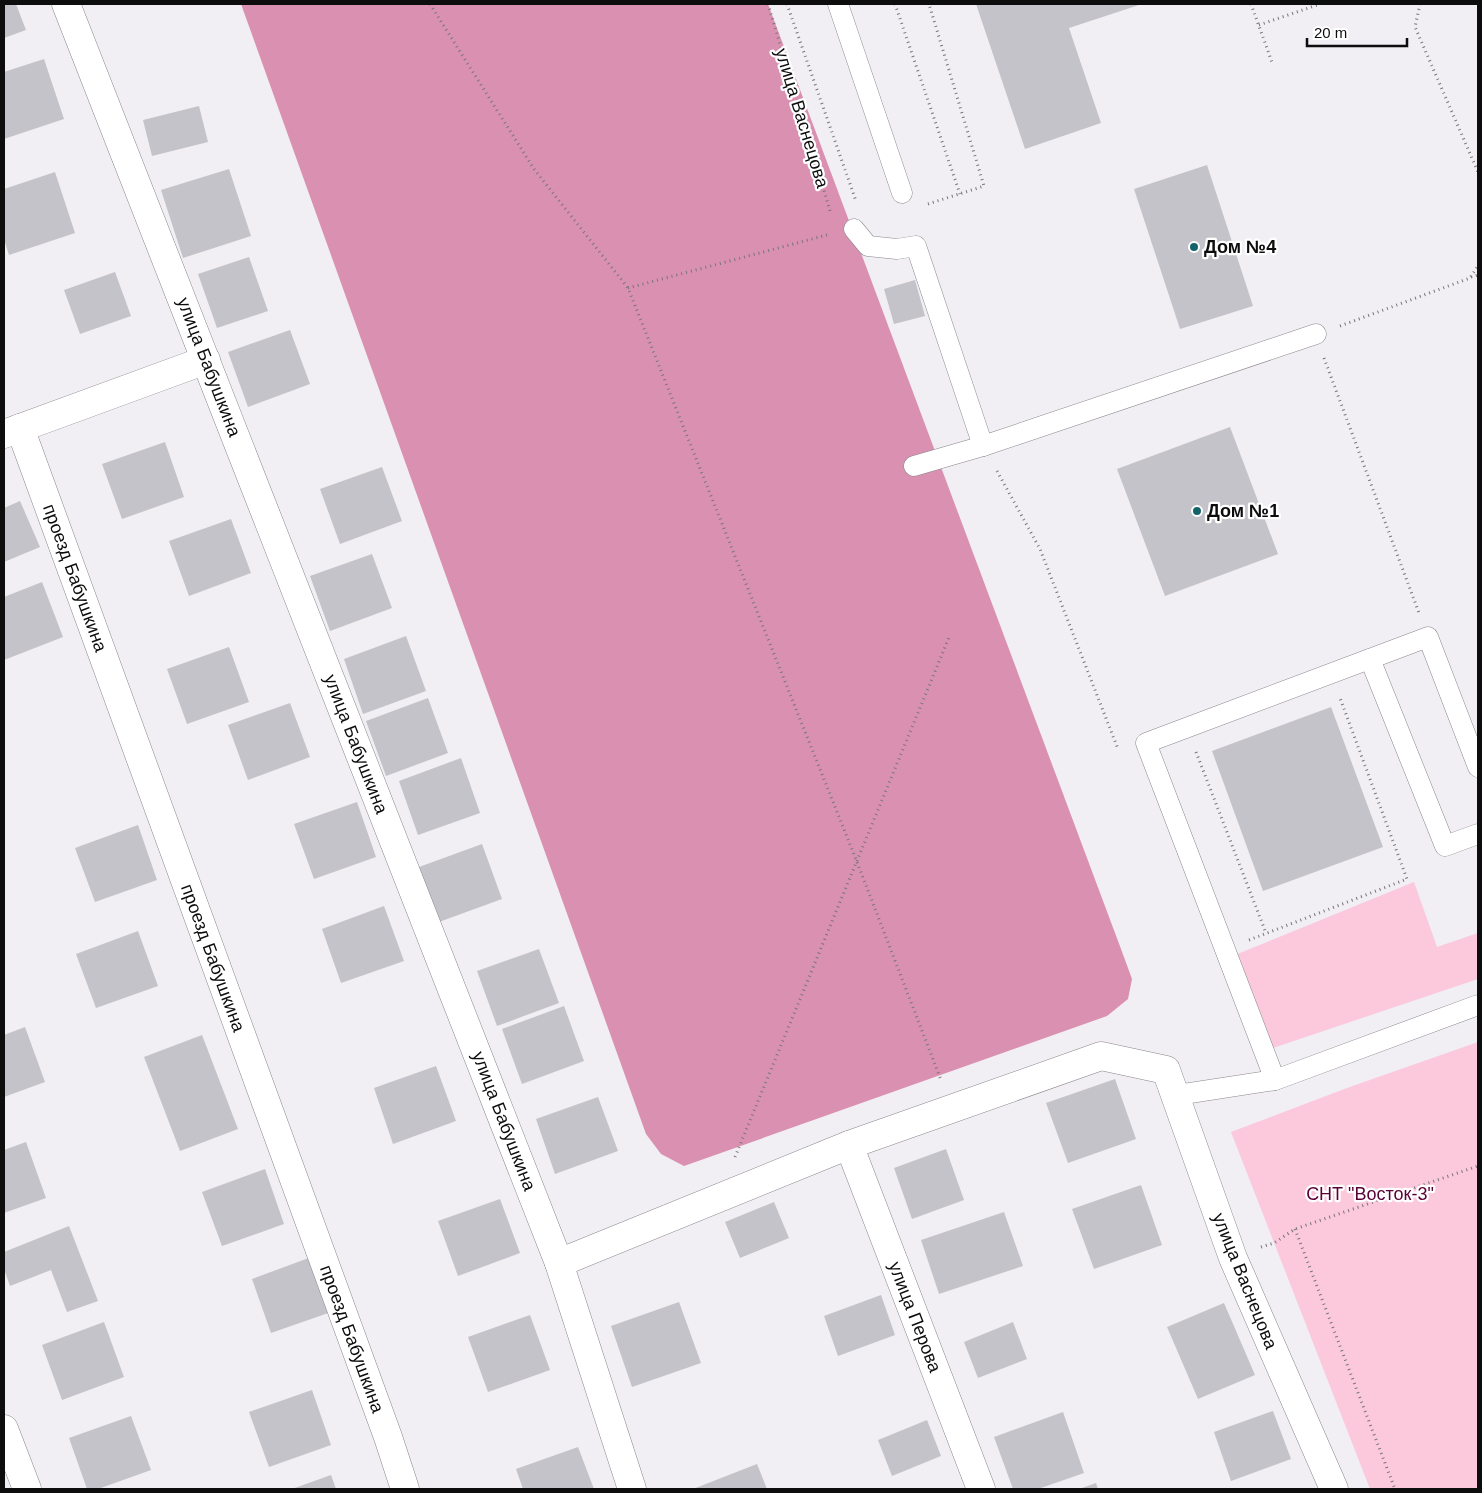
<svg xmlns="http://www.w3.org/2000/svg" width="1482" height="1493" font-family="Helvetica,sans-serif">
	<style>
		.green { fill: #fbc8dc }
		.forest { fill: #da90b0 }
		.building { fill: #c4c3c9 }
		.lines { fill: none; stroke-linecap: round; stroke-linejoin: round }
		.lane-casing { stroke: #8a878d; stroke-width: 21 }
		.street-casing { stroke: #8a878d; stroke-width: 29 }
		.path { stroke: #787679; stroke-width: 3; stroke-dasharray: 1 4; stroke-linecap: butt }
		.lane { stroke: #fff; stroke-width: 20 }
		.street { stroke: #fff; stroke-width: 28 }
		.poi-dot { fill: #14636a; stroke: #fff; stroke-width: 2 }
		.labels { text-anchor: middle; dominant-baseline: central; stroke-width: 4.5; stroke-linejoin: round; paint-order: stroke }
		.street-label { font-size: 18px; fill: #0e0d0e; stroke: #fff }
		.poi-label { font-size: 18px; font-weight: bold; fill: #0e0d0e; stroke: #fff; text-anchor: start }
		.park-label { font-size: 18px; fill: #5b0036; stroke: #fff }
	</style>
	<rect width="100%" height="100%" fill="#f1eef4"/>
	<!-- green -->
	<g class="green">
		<polygon points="1414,882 1437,947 1478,933 1478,979 1267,1050 1235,955"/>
		<polygon points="1478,1042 1478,1489 1370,1489 1231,1132 1347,1088"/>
	</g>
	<!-- forest -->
	<polygon class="forest" points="241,4 768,4 1121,949 1132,979 1128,999 1107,1016 684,1166 661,1154 646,1134"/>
	<!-- building -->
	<g class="building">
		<polygon points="4,4 16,4 26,30 4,38"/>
		<polygon points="976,4 1142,4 1069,28 1101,123 1025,149"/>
		<polygon points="44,59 64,119 4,139 4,72"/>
		<polygon points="199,106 208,142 152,156 143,120"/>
		<polygon points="1207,165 1253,306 1180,329 1134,189"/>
		<polygon points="229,169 251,236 183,258 161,190"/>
		<polygon points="55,172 75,233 9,255 4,239 4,189"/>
		<polygon points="249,257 268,311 217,328 198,274"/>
		<polygon points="115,272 131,316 80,334 64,290"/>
		<polygon points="915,280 925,316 894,324 884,289"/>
		<polygon points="290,330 310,384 248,407 228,352"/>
		<polygon points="1230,427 1278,554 1165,596 1117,469"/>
		<polygon points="165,442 184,497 122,519 102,464"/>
		<polygon points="382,467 402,521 340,544 320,489"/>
		<polygon points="20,501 40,547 4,562 4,508"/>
		<polygon points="231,519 251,573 189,596 169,541"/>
		<polygon points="372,554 392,608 330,631 310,576"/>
		<polygon points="42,582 63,637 4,660 4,597"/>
		<polygon points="406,636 426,691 363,714 344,659"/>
		<polygon points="229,647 249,702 187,724 167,669"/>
		<polygon points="428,698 448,753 386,776 366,721"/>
		<polygon points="290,703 310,757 248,780 228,725"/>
		<polygon points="1331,707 1383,847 1263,891 1212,751"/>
		<polygon points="461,758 480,813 418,835 399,781"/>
		<polygon points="357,802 376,857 314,879 294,824"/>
		<polygon points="138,825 157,880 95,902 75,848"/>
		<polygon points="482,844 502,899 439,922 419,867"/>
		<polygon points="384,906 404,961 341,983 322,929"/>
		<polygon points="138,931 158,986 96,1008 76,954"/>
		<polygon points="539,949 559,1003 497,1026 477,971"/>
		<polygon points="564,1006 584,1061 522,1084 502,1029"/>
		<polygon points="25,1027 45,1082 4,1097 4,1035"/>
		<polygon points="202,1035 238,1129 180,1151 144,1057"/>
		<polygon points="436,1066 456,1121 393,1144 374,1088"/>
		<polygon points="1115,1079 1136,1139 1068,1163 1046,1103"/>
		<polygon points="598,1097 618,1151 555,1174 536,1119"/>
		<polygon points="26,1142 46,1198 4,1213 4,1150"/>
		<polygon points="946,1149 964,1200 912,1219 894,1168"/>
		<polygon points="265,1169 284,1224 222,1246 202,1192"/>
		<polygon points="1141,1185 1162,1245 1094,1269 1072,1209"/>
		<polygon points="500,1199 520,1253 458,1276 438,1221"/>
		<polygon points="774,1202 789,1238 740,1258 725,1222"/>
		<polygon points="1004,1212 1023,1266 939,1294 921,1240"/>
		<polygon points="69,1226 98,1301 67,1312 51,1270 10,1286 4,1269 4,1252"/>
		<polygon points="314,1256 334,1311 271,1333 252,1279"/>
		<polygon points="881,1295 895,1335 838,1356 824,1316"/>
		<polygon points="679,1302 701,1363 632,1387 611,1326"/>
		<polygon points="1224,1303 1255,1375 1198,1399 1167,1327"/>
		<polygon points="530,1315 550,1370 488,1392 468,1337"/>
		<polygon points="104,1322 124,1377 62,1400 42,1345"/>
		<polygon points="1013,1322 1027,1359 978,1378 964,1342"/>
		<polygon points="312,1390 331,1445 269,1467 249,1412"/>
		<polygon points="1273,1411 1291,1459 1231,1481 1214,1432"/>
		<polygon points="1063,1412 1084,1473 1038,1489 1013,1489 994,1437"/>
		<polygon points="131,1416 151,1470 98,1489 87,1489 69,1438"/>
		<polygon points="927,1420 941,1456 892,1476 878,1440"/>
		<polygon points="578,1447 594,1489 523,1489 516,1469"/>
		<polygon points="757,1464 767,1489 693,1489"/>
		<polygon points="331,1475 336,1489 292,1489"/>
		<polygon points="1096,1483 1098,1489 1079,1489"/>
	</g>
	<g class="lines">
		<!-- lane casing -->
		<g class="lane-casing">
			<g id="lane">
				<polyline points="838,4 902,193"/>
				<polyline points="854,229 868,246 897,249 916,246 983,446"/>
				<polyline points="914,466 983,446 1316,334"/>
				<polyline points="1370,659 1445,846 1478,834"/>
				<polyline points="1275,1080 1146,743 1428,637 1478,767"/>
				<polyline points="1177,1095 1275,1080 1478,1005"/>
			</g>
		</g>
		<!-- street casing -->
		<g class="street-casing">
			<g id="street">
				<polyline points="66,4 559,1263 632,1489"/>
				<polyline points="20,428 388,1437 405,1489"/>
				<polyline points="4,434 206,360"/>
				<polyline points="849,1145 981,1489"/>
				<polyline points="559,1263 849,1145 1101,1056 1166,1070 1233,1258 1334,1489"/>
				<polyline points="4,1429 27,1489"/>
			</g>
		</g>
		<!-- path -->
		<g class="path">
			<polyline points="430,4 534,169 628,288 857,862 941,1080"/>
			<polyline points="768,4 831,214"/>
			<polyline points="787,4 856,201"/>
			<polyline points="895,4 960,194"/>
			<polyline points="1251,4 1273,65"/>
			<polyline points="1420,4 1415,27 1478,172"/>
			<polyline points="1259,25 1320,4"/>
			<polyline points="928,204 984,186 929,4"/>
			<polyline points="1471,277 1478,275"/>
			<polyline points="628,288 827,235"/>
			<polyline points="1340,326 1470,278 1478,266"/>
			<polyline points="1324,358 1419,613"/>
			<polyline points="997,471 1040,549 1118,749"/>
			<polyline points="1196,752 1266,933"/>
			<polyline points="1249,940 1407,879 1340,698"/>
			<polyline points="735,1157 950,635"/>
			<polyline points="1295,1229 1395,1489"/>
			<polyline points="1261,1247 1274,1243 1295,1229 1478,1166"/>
		</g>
		<!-- lane -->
		<use href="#lane" class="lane"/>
		<!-- street -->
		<use href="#street" class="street"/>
	</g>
	<!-- markers -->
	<g class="poi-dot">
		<circle cx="1194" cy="247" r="5"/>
		<circle cx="1197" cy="511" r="5"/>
	</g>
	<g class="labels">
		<!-- street labels -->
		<g class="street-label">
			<text transform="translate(802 118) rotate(73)">улица Васнецова</text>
			<text transform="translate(209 367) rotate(69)">улица Бабушкина</text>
			<text transform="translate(75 578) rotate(70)">проезд Бабушкина</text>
			<text transform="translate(356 744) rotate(69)">улица Бабушкина</text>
			<text transform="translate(213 958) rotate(70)">проезд Бабушкина</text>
			<text transform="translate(504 1121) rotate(69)">улица Бабушкина</text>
			<text transform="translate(1245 1281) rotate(68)">улица Васнецова</text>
			<text transform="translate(915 1317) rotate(69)">улица Перова</text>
			<text transform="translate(352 1339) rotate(70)">проезд Бабушкина</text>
		</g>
		<!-- poi labels -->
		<g class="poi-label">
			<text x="1204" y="247">Дом №4</text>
			<text x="1207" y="511">Дом №1</text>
		</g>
		<!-- park labels -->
		<g class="park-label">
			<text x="1370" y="1194">СНТ "Восток-3"</text>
		</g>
	</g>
	<!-- border -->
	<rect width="1482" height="1493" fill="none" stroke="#0e0d0e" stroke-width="10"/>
	<!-- scale -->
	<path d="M1307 38v8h100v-8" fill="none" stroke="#0e0d0e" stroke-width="2.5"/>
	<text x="1314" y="38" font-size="15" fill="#0e0d0e" stroke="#ffffff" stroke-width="4" paint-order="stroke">20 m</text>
</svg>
